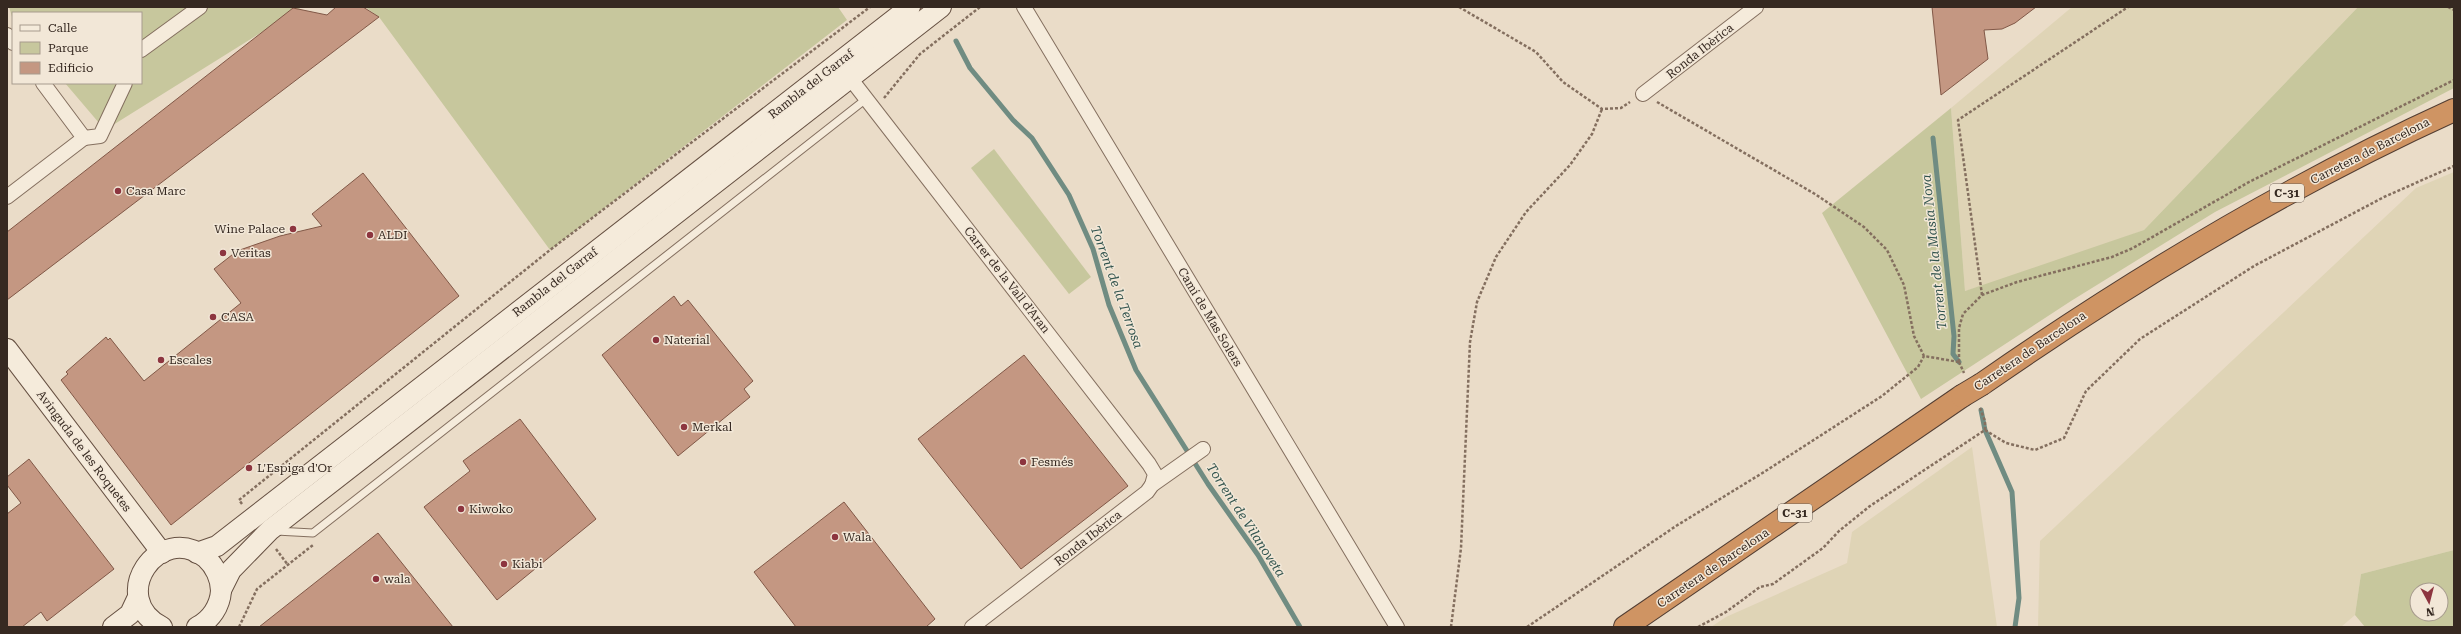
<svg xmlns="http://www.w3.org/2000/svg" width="2461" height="634" font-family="'Roboto Serif',serif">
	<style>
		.farmland { fill: #dfd4b6 }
		.green { fill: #c7c79d; fill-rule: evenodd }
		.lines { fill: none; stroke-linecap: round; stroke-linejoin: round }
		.stream { stroke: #708c82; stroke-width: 5 }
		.building { fill: #c49782; stroke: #815847 }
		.lane-casing { stroke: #846f5f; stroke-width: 9 }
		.street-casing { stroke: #846f5f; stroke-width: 16 }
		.secondary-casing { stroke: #665042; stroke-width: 22 }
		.highway-casing { stroke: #533e33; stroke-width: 24 }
		.path { stroke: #846f5f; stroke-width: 2.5; stroke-dasharray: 3 2; stroke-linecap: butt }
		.lane { stroke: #f5ebdb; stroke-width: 7 }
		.street { stroke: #f5ebdb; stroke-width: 14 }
		.secondary { stroke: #f5ebdb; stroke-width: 20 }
		.highway { stroke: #cf9463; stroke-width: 22 }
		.highway-bridge-casing { stroke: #533e33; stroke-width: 24; stroke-linecap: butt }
		.highway-bridge { stroke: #cf9463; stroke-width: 22 }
		.poi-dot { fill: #8d353f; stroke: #f2e7d7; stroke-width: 1.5 }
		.labels { text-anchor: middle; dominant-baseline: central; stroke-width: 3; stroke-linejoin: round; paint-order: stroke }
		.shield { fill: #f2e7d7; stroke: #6e6258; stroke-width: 1 }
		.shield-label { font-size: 11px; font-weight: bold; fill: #362921 }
		.street-label { font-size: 12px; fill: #362921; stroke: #f2e7d7 }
		.poi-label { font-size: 12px; fill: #362921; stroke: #f2e7d7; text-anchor: start }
		.water-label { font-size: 13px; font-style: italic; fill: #32544e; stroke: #f2e7d7 }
	</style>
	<rect width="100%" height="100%" fill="#eadcc8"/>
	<!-- farmland -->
	<g class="farmland">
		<polygon points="2072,7 2358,7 2144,230 2049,266 1965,291 1951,108"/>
		<polygon points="2454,172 2454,550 2361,574 2355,615 2341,627 2038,627 2040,541 2416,188"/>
		<polygon points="1972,447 1997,627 1711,627 1726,617 1847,563 1852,532"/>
	</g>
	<!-- green -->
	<g class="green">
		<polygon points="9,7 302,7 105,130 65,83 141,83 141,13 13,13 13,20"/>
		<polygon points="365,7 838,7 847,20 550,250 379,17"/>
		<polygon points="2358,7 2454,7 2454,88 2215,212 2071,301 1921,399 1822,213 1951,108 1965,291 2144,230"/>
		<polygon points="994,149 1091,277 1069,294 971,168"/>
		<path d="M2454 550V627H2365L2355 615 2361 574ZM2417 590H2441V614H2417Z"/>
	</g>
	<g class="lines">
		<!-- stream -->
		<g class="stream">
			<polyline points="956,41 970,68 1013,120 1032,138 1069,195 1093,249 1109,305 1136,370 1208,484 1258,555 1300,627"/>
			<polyline points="1933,138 1954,336 1953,354 1959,362"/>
			<polyline points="1981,410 1985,430 2012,492 2019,598 2015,627"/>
		</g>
	</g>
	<!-- building -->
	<g class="building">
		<polygon points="336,7 363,7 379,17 7,300 7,232 293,8 327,15"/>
		<polygon points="1932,7 2036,7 2015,23 2002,29 1984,30 1988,59 1941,95"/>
		<polygon points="363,173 459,296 171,525 61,380 68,374 66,372 106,337 108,340 110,338 144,381 241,303 214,269 237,251 280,236 322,226 312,214"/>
		<polygon points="674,296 681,306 688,300 753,381 744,389 750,397 678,456 602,355"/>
		<polygon points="1024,355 1128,486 1021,569 918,439"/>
		<polygon points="520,419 596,519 497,600 424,507 470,471 463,461"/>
		<polygon points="29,459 114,569 47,621 41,612 22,627 7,627 7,514 21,503 7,485 7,477"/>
		<polygon points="844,502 935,619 926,627 796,627 754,572"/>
		<polygon points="378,533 453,627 259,627"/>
	</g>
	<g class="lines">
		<!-- lane casing -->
		<g class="lane-casing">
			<polyline id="lane" points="276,531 313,533 866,99"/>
		</g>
		<!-- street casing -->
		<g class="street-casing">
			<g id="street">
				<polyline points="1024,7 1397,627"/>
				<polyline points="7,35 13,43"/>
				<polyline points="141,50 200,7"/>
				<polyline points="850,78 1149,464 1155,474 1152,485"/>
				<polyline points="43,83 84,138"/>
				<polyline points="1643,94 1756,7"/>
				<polyline points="84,138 100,136 125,83"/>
				<polyline points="7,197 84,138"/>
				<polyline points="972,627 1147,492 1152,485 1203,449"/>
			</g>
		</g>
		<!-- secondary casing -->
		<g class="secondary-casing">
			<g id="secondary">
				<polyline points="7,349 162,553"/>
				<polyline points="197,553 217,546 910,7"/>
				<polyline points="221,590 231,570 270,530 941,7"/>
				<polyline points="113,627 130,614 138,597"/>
				<path d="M162 627C106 598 159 520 206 558 215 566 221 579 221 591 220 606 211 620 197 627"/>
			</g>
		</g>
		<!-- highway casing -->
		<g class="highway-casing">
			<g id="highway">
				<path d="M1982 384C2133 279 2287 186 2454 110"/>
				<polyline points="1625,627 1962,396"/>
			</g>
		</g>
		<!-- path -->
		<g class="path">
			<polyline points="1459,7 1536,52 1563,82 1602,109 1621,108 1630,102"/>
			<polyline points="2448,7 2454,10"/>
			<polyline points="884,98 920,54 980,7"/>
			<polyline points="1657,102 1815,194 1864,227 1887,250 1904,285 1914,336 1924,356 1959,362"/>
			<polyline points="1982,295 1958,120 2128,7"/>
			<polyline points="1959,362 1959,328 1963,314 1982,295 2017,282 2112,257 2133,248 2249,182 2454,80"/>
			<polyline points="1959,362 1964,373"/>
			<polyline points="1980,408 1985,421 1985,430"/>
			<polyline points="1985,430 2006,443 2035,450 2064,438 2086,391 2140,339 2254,266 2384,197 2454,166"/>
			<polyline points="242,504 239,500 550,250 870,7"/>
			<polyline points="276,549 288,565"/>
			<polyline points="239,627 257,589 313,545"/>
			<polyline points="1451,627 1461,548 1470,342 1477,302 1496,257 1526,212 1570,165 1592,134 1602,109"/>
			<polyline points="1527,627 1676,526 1764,472 1882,396 1918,367 1924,356"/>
			<polyline points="1698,627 1726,612 1760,587 1773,584 1823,548 1839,531 1870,506 1985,430"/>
		</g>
		<!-- lane -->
		<use href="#lane" class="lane"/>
		<!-- street -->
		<use href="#street" class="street"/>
		<!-- secondary -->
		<use href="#secondary" class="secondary"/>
		<!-- highway -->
		<use href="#highway" class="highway"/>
		<!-- highway-bridge casing -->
		<g class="highway-bridge-casing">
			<polyline id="highway-bridge" points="1962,396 1982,384"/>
		</g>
		<!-- highway-bridge -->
		<use href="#highway-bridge" class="highway-bridge"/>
	</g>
	<!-- markers -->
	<g class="poi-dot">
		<circle cx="118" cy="191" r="4"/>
		<circle cx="293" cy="229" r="4"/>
		<circle cx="370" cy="235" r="4"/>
		<circle cx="223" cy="253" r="4"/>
		<circle cx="213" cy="317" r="4"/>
		<circle cx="656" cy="340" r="4"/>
		<circle cx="161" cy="360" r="4"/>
		<circle cx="684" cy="427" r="4"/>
		<circle cx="1023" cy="462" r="4"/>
		<circle cx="249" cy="468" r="4"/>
		<circle cx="461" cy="509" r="4"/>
		<circle cx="835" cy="537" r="4"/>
		<circle cx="504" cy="564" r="4"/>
		<circle cx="376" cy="579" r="4"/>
	</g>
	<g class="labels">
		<!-- shield labels -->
		<g class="shield">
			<rect x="2270" y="184" width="34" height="18" rx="3"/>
			<rect x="1778" y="504" width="34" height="18" rx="3"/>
		</g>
		<g class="shield-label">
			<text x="2287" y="193">C-31</text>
			<text x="1795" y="513">C-31</text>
		</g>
		<!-- street labels -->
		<g class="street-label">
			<text transform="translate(1700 51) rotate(-38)">Ronda Ibèrica</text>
			<text transform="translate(811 84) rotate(-38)">Rambla del Garraf</text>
			<text transform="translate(2370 151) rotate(-27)">Carretera de Barcelona</text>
			<text transform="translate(1007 280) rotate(52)">Carrer de la Vall d'Aran</text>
			<text transform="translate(555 282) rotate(-38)">Rambla del Garraf</text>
			<text transform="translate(1210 317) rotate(59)">Camí de Mas Solers</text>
			<text transform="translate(2030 351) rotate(-34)">Carretera de Barcelona</text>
			<text transform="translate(84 451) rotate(53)">Avinguda de les Roquetes</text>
			<text transform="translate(1088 538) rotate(-38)">Ronda Ibèrica</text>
			<text transform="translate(1713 568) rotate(-34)">Carretera de Barcelona</text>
		</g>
		<!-- poi labels -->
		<g class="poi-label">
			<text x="126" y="191">Casa Marc</text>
			<text x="285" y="229" text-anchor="end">Wine Palace</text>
			<text x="378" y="235">ALDI</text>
			<text x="231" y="253">Veritas</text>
			<text x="221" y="317">CASA</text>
			<text x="664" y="340">Naterial</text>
			<text x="169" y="360">Escales</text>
			<text x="692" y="427">Merkal</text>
			<text x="1031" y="462">Fesmés</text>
			<text x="257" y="468">L'Espiga d'Or</text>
			<text x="469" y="509">Kiwoko</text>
			<text x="843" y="537">Wala</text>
			<text x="512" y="564">Kiabi</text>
			<text x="384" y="579">wala</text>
		</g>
		<!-- water labels -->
		<g class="water-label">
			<text transform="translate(1934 252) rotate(-96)">Torrent de la Masia Nova</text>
			<text transform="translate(1117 287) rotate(70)">Torrent de la Terrosa</text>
			<text transform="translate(1246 520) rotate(57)">Torrent de Vilanoveta</text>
		</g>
	</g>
	<!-- border -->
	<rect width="2461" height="634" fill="none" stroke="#362921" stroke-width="16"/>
	<!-- legend -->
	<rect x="12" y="12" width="130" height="72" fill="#f2e7d7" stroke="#a79b8e"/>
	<rect x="20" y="25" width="20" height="6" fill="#f5ebdb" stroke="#a79b8e"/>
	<text x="48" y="32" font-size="12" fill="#362921">Calle</text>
	<rect x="20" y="42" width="20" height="12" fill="#c7c79d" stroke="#a79b8e"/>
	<text x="48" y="52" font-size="12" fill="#362921">Parque</text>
	<rect x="20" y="62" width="20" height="12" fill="#c49782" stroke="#a79b8e"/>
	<text x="48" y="72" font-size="12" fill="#362921">Edificio</text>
	<!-- north arrow -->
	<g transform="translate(2429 602) rotate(173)"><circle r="19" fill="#f2e7d7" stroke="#a79b8e"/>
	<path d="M0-3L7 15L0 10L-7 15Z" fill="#8d353f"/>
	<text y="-6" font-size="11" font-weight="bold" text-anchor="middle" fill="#362921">N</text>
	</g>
</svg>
